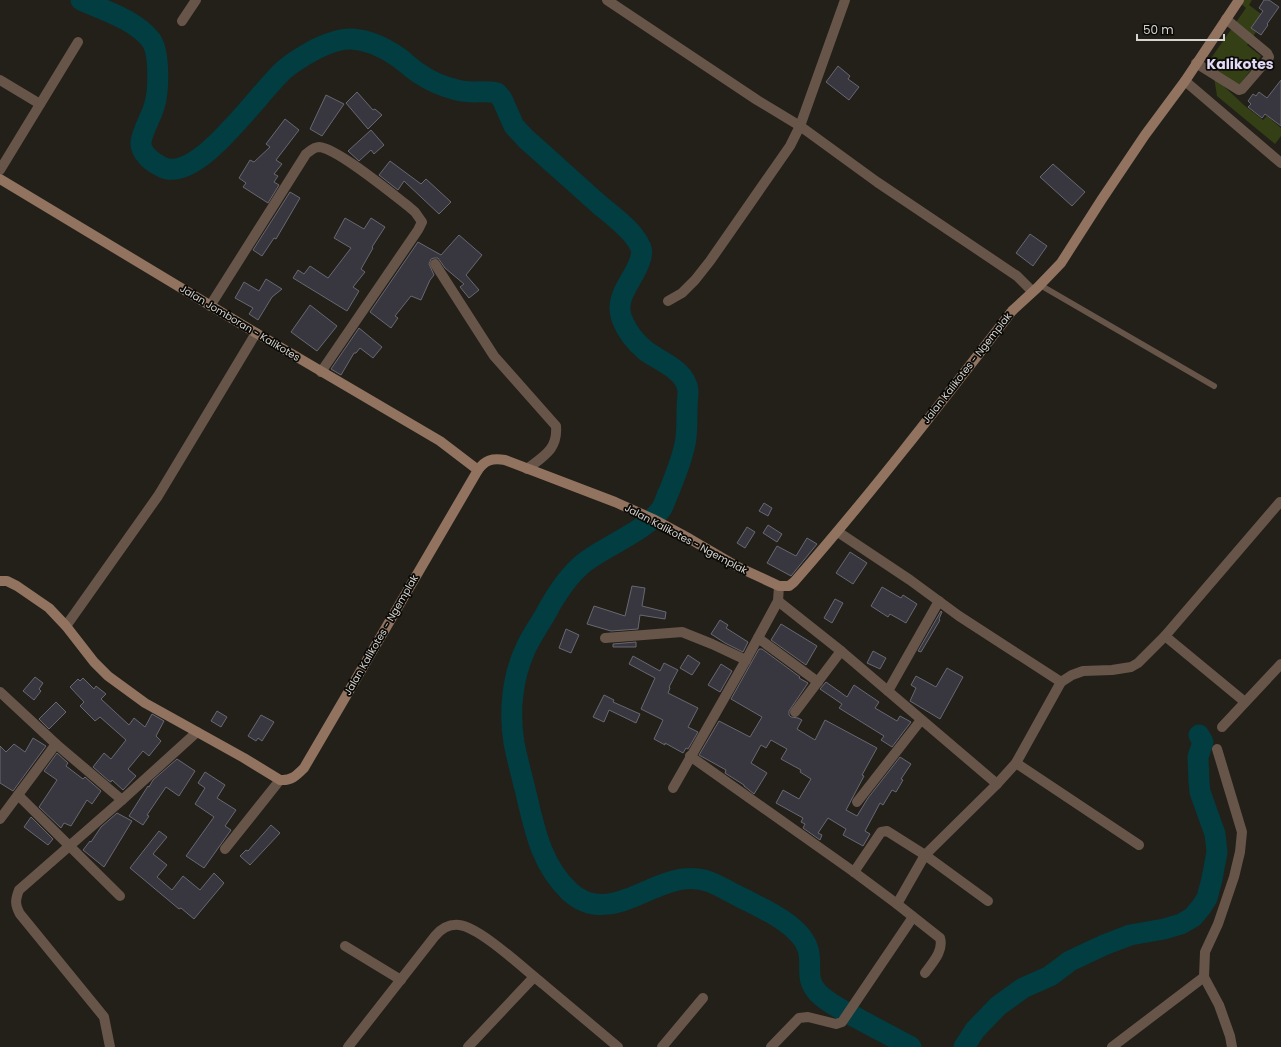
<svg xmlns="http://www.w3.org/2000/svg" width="1281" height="1047" font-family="Poppins,sans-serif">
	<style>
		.green { fill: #343f16 }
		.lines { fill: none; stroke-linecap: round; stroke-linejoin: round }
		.river { stroke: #013d41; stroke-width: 21 }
		.building { fill: #38373f; stroke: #696770 }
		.lane { stroke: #685549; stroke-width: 6 }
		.street { stroke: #685549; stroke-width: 10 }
		.secondary { stroke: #917360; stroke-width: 10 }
		.labels { text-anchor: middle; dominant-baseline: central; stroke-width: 3.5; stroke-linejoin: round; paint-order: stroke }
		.street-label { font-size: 10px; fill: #d5d4cf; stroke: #0b0a07 }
		.district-label { font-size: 14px; font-weight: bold; fill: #e2d9f6; stroke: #0b0a07 }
	</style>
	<rect width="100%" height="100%" fill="#222019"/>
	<!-- green -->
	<g class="green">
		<polygon points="1240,0 1252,0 1249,5 1261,14 1251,28 1256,32 1247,45 1261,56 1238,87 1207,64 1246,8 1239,2"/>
		<polygon points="1214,77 1245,106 1263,120 1267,116 1281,128 1281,136 1275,144 1217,96"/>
	</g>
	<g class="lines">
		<!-- river -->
		<g class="river">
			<path d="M81 0C105 11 134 19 151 40 160 53 159 92 154 107 151 117 142 132 141 142 140 153 153 163 162 167 198 185 260 90 285 69 294 61 305 55 316 49 326 44 340 38 352 39 368 40 385 48 398 57 405 62 412 69 420 74 430 81 445 87 457 90 470 94 484 90 497 93L502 99 514 126 526 139C551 161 576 184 601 206 613 216 632 230 639 244 642 249 642 251 641 257 636 279 613 295 622 319 627 332 635 342 646 351 661 362 686 370 688 391 688 397 687 404 687 411 687 420 687 429 686 438 684 455 676 473 670 489 667 495 665 502 662 508 646 531 607 545 585 562 567 576 555 596 545 615 538 627 530 638 525 650 512 678 509 713 514 743 517 758 521 773 525 789 534 826 540 864 570 892 606 925 647 883 683 879 692 878 702 879 710 882 720 886 730 892 740 897 761 908 800 924 808 949 813 966 804 978 818 993 829 1004 844 1011 857 1018 875 1028 893 1037 911 1047"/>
			<polyline points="964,1047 975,1030 998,1006 1023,988 1050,976 1070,961 1104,945 1130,935 1164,929 1181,924 1193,917 1202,906 1207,898 1212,879 1217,852 1215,834 1200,792 1199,782 1198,757 1203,742 1199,735"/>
		</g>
	</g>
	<!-- building -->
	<g class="building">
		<polygon points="1264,0 1269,0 1279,7 1267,24 1268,25 1261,35 1251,28 1263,11 1259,8"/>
		<polygon points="838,66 850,76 848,79 859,87 849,100 826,82"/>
		<polygon points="1281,80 1281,126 1265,114 1262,118 1248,107 1251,104 1248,101 1253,94 1256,96 1259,92 1267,98"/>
		<polygon points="357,92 373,110 375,109 382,115 368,129 346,103"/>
		<polygon points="326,95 344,104 322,136 310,129"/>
		<polygon points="285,119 299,130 276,160 282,164 274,174 278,176 274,182 279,185 268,203 243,187 246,183 239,178 250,160 254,162 270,147 266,144"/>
		<polygon points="371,130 384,145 374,154 371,150 359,161 348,151"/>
		<polygon points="390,161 421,184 426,179 451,202 439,214 404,181 398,190 379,175"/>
		<polygon points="1053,164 1085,192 1072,206 1040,177"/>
		<polygon points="290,192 300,198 276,239 274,238 262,256 253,250"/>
		<polygon points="345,218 364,229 371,218 385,227 372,247 373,248 361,269 365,272 353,287 359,291 347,311 293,278 298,270 304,274 310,266 328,278 351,248 334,238"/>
		<polygon points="1030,234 1047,246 1033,266 1016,253"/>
		<polygon points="459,235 482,255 466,275 479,290 469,298 460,287 464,284 445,268 438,258 434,258 431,259 429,264 434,275 430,280 421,300 411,296 395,316 398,318 391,328 370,312 418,242 441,255"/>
		<polygon points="266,279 282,289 272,297 258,320 249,314 253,308 235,298 244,282 259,291"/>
		<polygon points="310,305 337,326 317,351 291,332"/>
		<polygon points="359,328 382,347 373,358 360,348 356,353 354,353 341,375 331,369"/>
		<polygon points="764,503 772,508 768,516 759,511"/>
		<polygon points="768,525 782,534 777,542 763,533"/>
		<polygon points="747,527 755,532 745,548 737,543"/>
		<polygon points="807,538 817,544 791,576 767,563 777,546 796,556"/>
		<polygon points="850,552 867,563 853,584 836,573"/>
		<polygon points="632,586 645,588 642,606 666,612 665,619 640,615 638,629 611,631 587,624 594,606 625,616"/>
		<polygon points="882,587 901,598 903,595 917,604 906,623 890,614 888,617 871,606"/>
		<polygon points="835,599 843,603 832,623 824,618"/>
		<polygon points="941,611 942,612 939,619 940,620 921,652 918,651"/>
		<polygon points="720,620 728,625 726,628 748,642 743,652 725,643 711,634"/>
		<polygon points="781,624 817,646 806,665 771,640"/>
		<polygon points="566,629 579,635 571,653 559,648"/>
		<polygon points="636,642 636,647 613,647 613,644"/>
		<polygon points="759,649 762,649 800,677 799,678 808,683 789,711 789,715 791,717 798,718 802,720 797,729 815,740 825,720 877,748 862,775 864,776 846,810 857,816 868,798 900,757 911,764 901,779 903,780 896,792 892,790 883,805 880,803 865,831 870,834 863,846 843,835 846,829 828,818 818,833 822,835 820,840 803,828 805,824 801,822 803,818 776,803 783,790 799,799 811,779 800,772 801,770 781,759 787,749 771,740 766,748 761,745 751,763 767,773 754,794 744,786 744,785 725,773 726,770 699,755 719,721 750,737 762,717 731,699"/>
		<polygon points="873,651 886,658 880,669 867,663"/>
		<polygon points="688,655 700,663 692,675 680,668"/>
		<polygon points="633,656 660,671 664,663 678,670 669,687 670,688 668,693 698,708 688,727 698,732 688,749 686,748 683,753 665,743 665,745 654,739 663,720 641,709 655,678 629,664"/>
		<polygon points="721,664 732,671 720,692 708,685"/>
		<polygon points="947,668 963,677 940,719 910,701 916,688 911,685 916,676 936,687"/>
		<polygon points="35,677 43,683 39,689 41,691 34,700 23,691"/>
		<polygon points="83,678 94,689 96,686 106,694 101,699 129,725 134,718 145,727 152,714 164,721 156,736 161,741 149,756 143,751 128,769 136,776 123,790 112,780 111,782 109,781 93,767 104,753 111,759 126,740 100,717 95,721 80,706 84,702 70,687 78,679 80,681"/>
		<polygon points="826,682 847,697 854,685 879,702 875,708 897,721 900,716 911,722 892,747 881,740 884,736 839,708 842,704 820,689"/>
		<polygon points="604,695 614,700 613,702 640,714 636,723 609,710 604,722 593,717"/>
		<polygon points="56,702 66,712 49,729 39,719"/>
		<polygon points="217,711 227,717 221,727 211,721"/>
		<polygon points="261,715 274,722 262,741 258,738 256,741 248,736"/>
		<polygon points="33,738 46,746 13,791 0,783 0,746 6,752 14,744 25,752"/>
		<polygon points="57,753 68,763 66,766 83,779 85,777 101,791 92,804 87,800 71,826 64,823 61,828 39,807 57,780 44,771"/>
		<polygon points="177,759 195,771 179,796 166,787 147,815 149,816 143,825 129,816 148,786 149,787 153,780"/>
		<polygon points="205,772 225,785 217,798 236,810 225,826 231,830 204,868 186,856 214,817 195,804 205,788 198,783"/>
		<polygon points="117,813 132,821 104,867 83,850 90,841 91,842 101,827"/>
		<polygon points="31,817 53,839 48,845 24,827"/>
		<polygon points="271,825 280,833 250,865 240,856 246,850 248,851"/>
		<polygon points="159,831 167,837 153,854 167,865 157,877 172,890 183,876 200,890 214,873 224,883 194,919 181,908 179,909 130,868"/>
	</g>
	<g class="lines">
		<!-- lane -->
		<polyline class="lane" points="1040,285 1214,386"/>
		<!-- street -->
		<g class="street">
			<polyline points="607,0 757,100 800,126 877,182 1017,276 1032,291"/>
			<polyline points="182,21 196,0"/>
			<polyline points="1196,63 1239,90 1242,89 1267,60 1269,57 1267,53 1226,19"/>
			<polyline points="0,80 40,104"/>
			<polyline points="1185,81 1281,163"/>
			<polyline points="0,170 78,42"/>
			<path d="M435 264 494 356 556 426C558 449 544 456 527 469"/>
			<polyline points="668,301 682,293 695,280 710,261 790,146 800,126 845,0"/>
			<path d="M210 306 306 154C310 151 314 147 319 147 337 148 391 193 408 206L415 212 422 222 418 230 321 372"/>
			<polyline points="838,532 910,580 959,616 1061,682"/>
			<polyline points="778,601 841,651 997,784"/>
			<polyline points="66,626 158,496 256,333"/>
			<polyline points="1165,636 1245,702"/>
			<polyline points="605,638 682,632 712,644 746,660"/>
			<polyline points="758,638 818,682"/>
			<polyline points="888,691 939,601"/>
			<polyline points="0,692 56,744 122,800"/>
			<polyline points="795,712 841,651"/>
			<polyline points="1222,727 1281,664"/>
			<polyline points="1217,749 1242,832 1240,852 1234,877 1218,924 1205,952 1204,977 1219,1005 1230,1036 1232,1047"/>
			<path d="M690 756 854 872 897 904 940 938C944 951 932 963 925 973"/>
			<polyline points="1016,763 1139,845"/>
			<polyline points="673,788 746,660 778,601 779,586"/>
			<polyline points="18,795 120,896"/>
			<polyline points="857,802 921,720"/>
			<polyline points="0,819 56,744"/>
			<polyline points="225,849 280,780"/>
			<polyline points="854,872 879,835 881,832 887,831 925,855 988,901"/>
			<polyline points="897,904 925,855 997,784 1016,763 1061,682 1072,675 1083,671 1112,670 1131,667 1138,663 1165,636 1280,502 1281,503"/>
			<polyline points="345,946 401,980"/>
			<path d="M110 1047 104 1017 20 914C15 905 15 900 19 890L122 800 197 732"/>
			<path d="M348 1047 435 936C441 929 449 924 459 925 480 927 525 970 543 984 568 1005 593 1026 618 1047"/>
			<polyline points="468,1047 534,977"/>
			<polyline points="662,1047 703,998"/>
			<polyline points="771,1047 799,1018 808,1017 836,1024 842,1022 913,917"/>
			<polyline points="1112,1047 1204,977"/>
		</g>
		<!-- secondary -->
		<g class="secondary">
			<polyline points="0,179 256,333 440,441 478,470"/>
			<path d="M0 581H7L17 586 49 608 66 626 94 662 108 676 145 703 244 758 280 780C291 781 296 776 304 768L478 470C485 460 492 458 505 460L615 502 653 519 690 539 738 567 779 586H789L794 582C871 494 941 403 1012 311L1037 288 1061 263 1102 199 1145 135 1185 81 1239 0"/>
		</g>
	</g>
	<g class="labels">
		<!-- street labels -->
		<g class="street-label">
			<text transform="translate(240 323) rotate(31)">Jalan Jomboran - Kalikotes</text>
			<text transform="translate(967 368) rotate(-52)">Jalan Kalikotes - Ngemplak</text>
			<text transform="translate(686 539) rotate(28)">Jalan Kalikotes - Ngemplak</text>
			<text transform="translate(381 635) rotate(-60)">Jalan Kalikotes - Ngemplak</text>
		</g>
		<!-- district labels -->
		<g class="district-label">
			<text x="1240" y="64">Kalikotes</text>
		</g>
	</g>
	<!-- scale -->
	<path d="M1137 34v6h87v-6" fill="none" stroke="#d5d4cf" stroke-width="2"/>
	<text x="1143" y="34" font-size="12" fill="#d5d4cf" stroke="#0b0a07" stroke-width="3" paint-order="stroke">50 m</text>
</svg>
